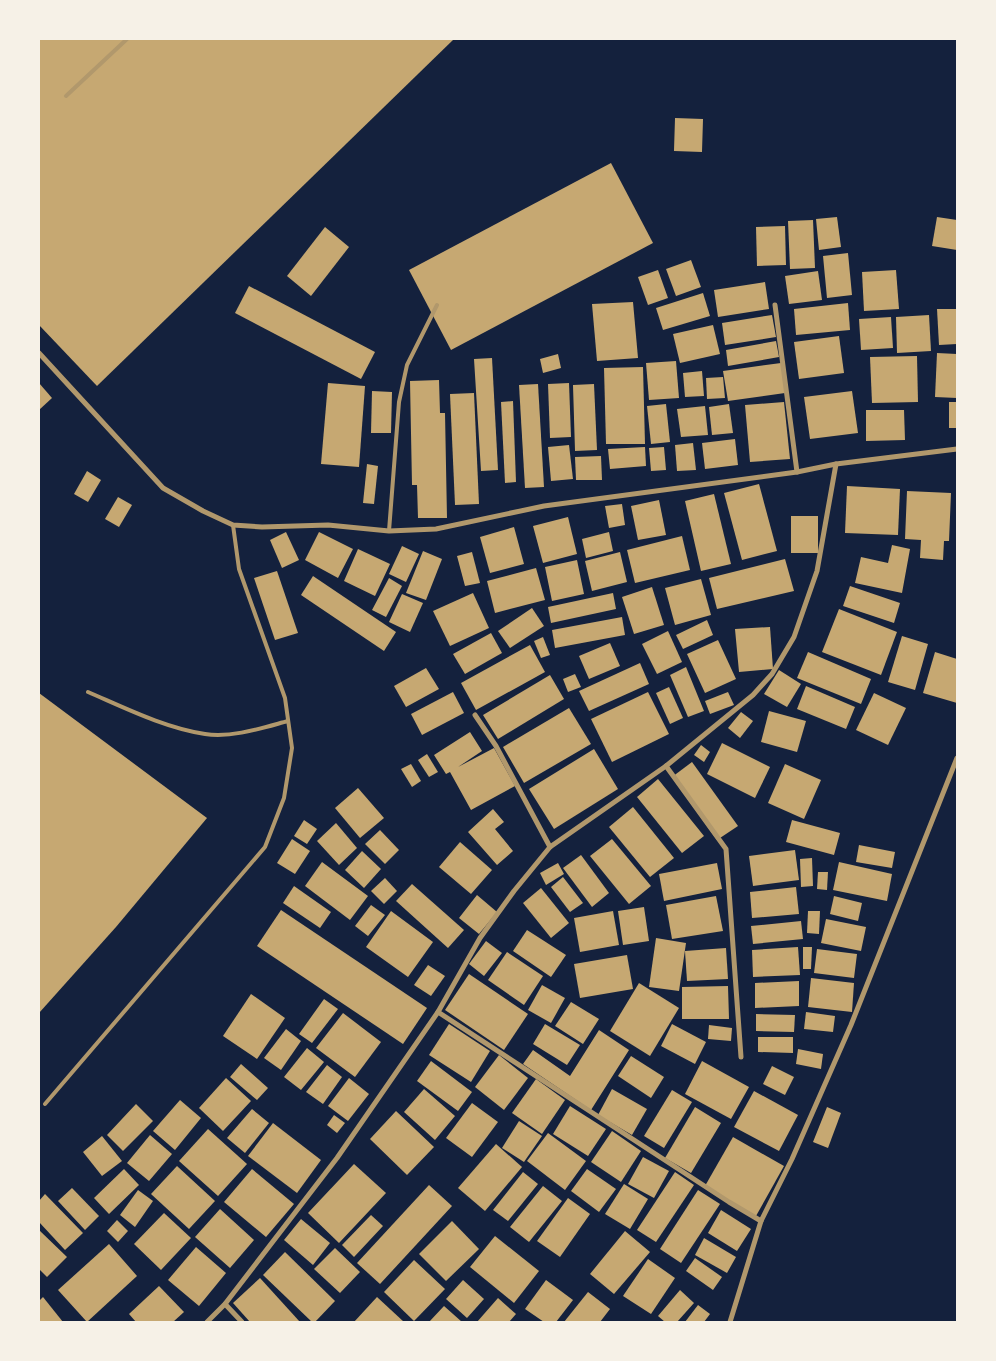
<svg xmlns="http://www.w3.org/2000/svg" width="996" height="1361" font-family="Quicksand,sans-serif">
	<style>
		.building { fill: #c6a872 }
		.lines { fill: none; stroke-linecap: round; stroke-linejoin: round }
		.service { stroke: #b1986c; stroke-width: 4 }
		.minor { stroke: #b1986c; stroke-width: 5 }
	</style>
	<rect width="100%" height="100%" fill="#14213d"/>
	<!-- building -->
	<g class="building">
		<polygon points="39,39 454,39 97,386 39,325"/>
		<polygon points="675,118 703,119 702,152 674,151"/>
		<polygon points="611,163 653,243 451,350 409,270"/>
		<polygon points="837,217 841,247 819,250 816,219"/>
		<polygon points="937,217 957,220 957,250 932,246"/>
		<polygon points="813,220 815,268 790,269 788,221"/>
		<polygon points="785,226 786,265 757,266 756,227"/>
		<polygon points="325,227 349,247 311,296 287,276"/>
		<polygon points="848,253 852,295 827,298 823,256"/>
		<polygon points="691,260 701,287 676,296 666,269"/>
		<polygon points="658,270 668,298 648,305 638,277"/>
		<polygon points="896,270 899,309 864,311 862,272"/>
		<polygon points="818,271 822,300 789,304 785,276"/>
		<polygon points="765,282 769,309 718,317 714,290"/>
		<polygon points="249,286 375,352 361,379 235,313"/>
		<polygon points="703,293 710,316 663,330 656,308"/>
		<polygon points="633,302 638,358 597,361 592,304"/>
		<polygon points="848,303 850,330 796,335 794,309"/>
		<polygon points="937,309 957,309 957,344 939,345"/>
		<polygon points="772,315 776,337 725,345 722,323"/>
		<polygon points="929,315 931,351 897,353 896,317"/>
		<polygon points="891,317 893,348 861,350 859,319"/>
		<polygon points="713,325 720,354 680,363 673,334"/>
		<polygon points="839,336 844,373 799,379 794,342"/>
		<polygon points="776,341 779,357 728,366 726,350"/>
		<polygon points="937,353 957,354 957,398 935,397"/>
		<polygon points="558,354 561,368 543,373 540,359"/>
		<polygon points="917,356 918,402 872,403 870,357"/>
		<polygon points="492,358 498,470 481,471 474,359"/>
		<polygon points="676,361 679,398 649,400 646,363"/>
		<polygon points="781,363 785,393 728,401 723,371"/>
		<polygon points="643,367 645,444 606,444 604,368"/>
		<polygon points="702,371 704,396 685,397 683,373"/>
		<polygon points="723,377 725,398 707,399 706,378"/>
		<polygon points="439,380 440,413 445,413 447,518 418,518 417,485 412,485 410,381"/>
		<polygon points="39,383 52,398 39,410"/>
		<polygon points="328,383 365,386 359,467 321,464"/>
		<polygon points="569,383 571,437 550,438 548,384"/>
		<polygon points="538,384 544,487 525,488 519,385"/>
		<polygon points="594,384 597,450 575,451 573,385"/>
		<polygon points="372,391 392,392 391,433 371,433"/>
		<polygon points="852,391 858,433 810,439 804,397"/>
		<polygon points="474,393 479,504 455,505 450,394"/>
		<polygon points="513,401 516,482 505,483 501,402"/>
		<polygon points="784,402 790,459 750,462 745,405"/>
		<rect x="949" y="402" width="8" height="26"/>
		<polygon points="666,404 670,442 651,444 647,406"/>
		<polygon points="729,404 733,433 712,435 709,407"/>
		<polygon points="705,406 708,435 681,437 677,409"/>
		<polygon points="866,410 904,410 905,440 866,441"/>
		<polygon points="735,439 738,465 705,469 702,443"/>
		<polygon points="693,443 696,470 677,471 675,445"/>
		<polygon points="569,445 573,479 551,481 548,447"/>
		<polygon points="645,447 646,466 610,469 608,449"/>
		<polygon points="664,447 666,470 651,471 649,448"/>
		<polygon points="601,456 602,480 576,480 575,457"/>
		<polygon points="367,464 378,466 374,504 363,503"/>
		<polygon points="87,471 101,480 88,502 74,494"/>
		<polygon points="759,484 777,551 742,560 724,493"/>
		<polygon points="847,486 900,489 898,535 845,533"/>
		<polygon points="907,491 951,493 949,541 944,541 943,560 920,558 921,540 905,539"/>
		<polygon points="714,494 731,564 701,571 685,501"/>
		<polygon points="118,497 132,505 119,527 105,519"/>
		<polygon points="659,500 666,535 638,540 631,506"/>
		<polygon points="622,504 625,525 609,528 605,506"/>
		<rect x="791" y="516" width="27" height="37"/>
		<polygon points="568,517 577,554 543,563 533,526"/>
		<polygon points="514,527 524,564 490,573 480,537"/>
		<polygon points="286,532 299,560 282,568 270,540"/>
		<polygon points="319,532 353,549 338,578 305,560"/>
		<polygon points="609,532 613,551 586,558 582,539"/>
		<polygon points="682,536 690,570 635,583 627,550"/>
		<polygon points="892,545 910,549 902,593 855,583 861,557 888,563"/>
		<polygon points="402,546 419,554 406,582 389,574"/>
		<polygon points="358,549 390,564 375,596 344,581"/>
		<polygon points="423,551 442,559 426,600 406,593"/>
		<polygon points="472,552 480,583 465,586 457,556"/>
		<polygon points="620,552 627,582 592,591 585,561"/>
		<polygon points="785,559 794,591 717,609 709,578"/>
		<polygon points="577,560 584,594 552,601 545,567"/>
		<polygon points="536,568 545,600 495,613 487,581"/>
		<polygon points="277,571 298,633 275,640 254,578"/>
		<polygon points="313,576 396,632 384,651 301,595"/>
		<polygon points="389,578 402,586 386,617 372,610"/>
		<polygon points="701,579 711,615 675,625 665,588"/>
		<polygon points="850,586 900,603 894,623 843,606"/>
		<polygon points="652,587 664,625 634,634 622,597"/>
		<polygon points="473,593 489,628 450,646 433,611"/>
		<polygon points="613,593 616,609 551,623 548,607"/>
		<polygon points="402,594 423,603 410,632 389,622"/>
		<polygon points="532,608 544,626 510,648 498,631"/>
		<polygon points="839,609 897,632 881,675 822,652"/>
		<polygon points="622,617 625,635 555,648 552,630"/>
		<polygon points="707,620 713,635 683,649 676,635"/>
		<polygon points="770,627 773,669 739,672 735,629"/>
		<polygon points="668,631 682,662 657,674 642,644"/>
		<polygon points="491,633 502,653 465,674 453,654"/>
		<polygon points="902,636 928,644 915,690 888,682"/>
		<polygon points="543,637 550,655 541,658 534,641"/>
		<polygon points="718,640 736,679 705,693 687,654"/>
		<polygon points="610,643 620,666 589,679 579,656"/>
		<polygon points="530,645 545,672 476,710 461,683"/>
		<polygon points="808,652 871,679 861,704 797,678"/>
		<polygon points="935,652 957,659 957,703 923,693"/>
		<polygon points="640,663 649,684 589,711 579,691"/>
		<polygon points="686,667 704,711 688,717 670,675"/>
		<polygon points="426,668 439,689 406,707 394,686"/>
		<polygon points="779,670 801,684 787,707 764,694"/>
		<polygon points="575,674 581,687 568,692 563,679"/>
		<polygon points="550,675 564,699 498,739 483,715"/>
		<polygon points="806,686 855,707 846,729 797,709"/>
		<polygon points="669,687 683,718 670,724 656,693"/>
		<polygon points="453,692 464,713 422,735 411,714"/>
		<polygon points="648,692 669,734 612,762 591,719"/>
		<polygon points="728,692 734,705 710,714 705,701"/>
		<polygon points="39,693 207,818 116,927 39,1013"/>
		<polygon points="874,693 906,708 888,745 856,730"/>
		<polygon points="569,708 591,744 524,783 503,747"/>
		<polygon points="769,711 806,721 797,752 761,742"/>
		<polygon points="741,712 753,721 740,738 728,728"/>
		<polygon points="470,732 482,751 458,767 494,748 515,786 471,810 450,772 446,774 434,755"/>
		<polygon points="722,743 770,767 755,798 707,774"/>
		<polygon points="701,745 710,752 704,762 694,755"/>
		<polygon points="594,749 618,789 554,829 529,789"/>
		<polygon points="427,754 438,772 429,777 418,760"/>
		<polygon points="692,762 738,826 717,840 672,777"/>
		<polygon points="411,764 421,781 412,787 401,769"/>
		<polygon points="785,764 821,780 804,819 768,803"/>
		<polygon points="658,779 704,836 682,853 637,797"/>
		<polygon points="358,788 384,818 360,838 335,808"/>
		<polygon points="633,807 674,858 650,877 609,827"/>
		<polygon points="493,809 504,822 495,829 513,851 497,865 468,832"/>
		<polygon points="304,820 317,829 307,844 294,836"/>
		<polygon points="792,820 840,833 834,855 786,842"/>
		<polygon points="336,823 357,848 339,865 317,841"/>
		<polygon points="380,830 399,850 385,864 365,844"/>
		<polygon points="292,839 310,851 295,874 277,863"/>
		<polygon points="612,839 651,886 629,904 590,856"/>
		<polygon points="460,842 492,870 471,894 439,867"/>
		<polygon points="859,845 895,852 892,868 856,862"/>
		<polygon points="795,850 799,880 753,886 749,856"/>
		<polygon points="362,851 381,869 364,888 345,870"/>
		<polygon points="581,855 609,893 592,907 563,868"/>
		<polygon points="812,858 813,886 801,887 800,859"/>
		<polygon points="322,862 368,896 350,920 305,886"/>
		<polygon points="839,862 892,874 887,901 833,890"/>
		<polygon points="558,863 564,874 546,885 540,873"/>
		<polygon points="717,863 722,889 664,901 659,874"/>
		<polygon points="818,872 828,872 827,890 817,889"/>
		<polygon points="563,877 583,903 570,912 551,887"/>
		<polygon points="385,878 397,891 384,904 371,891"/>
		<polygon points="412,884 464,930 448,948 396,901"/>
		<polygon points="294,886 331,912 320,928 283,903"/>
		<polygon points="796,887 799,914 752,918 750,892"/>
		<polygon points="541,888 569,923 551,938 523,903"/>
		<polygon points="477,895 497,912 479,934 459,918"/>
		<polygon points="716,896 723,931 672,939 666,905"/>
		<polygon points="834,896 862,903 858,921 830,914"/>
		<polygon points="371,905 385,915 368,936 355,926"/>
		<polygon points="644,907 649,941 623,945 618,911"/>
		<polygon points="281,910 427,1008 403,1044 257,946"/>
		<polygon points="391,911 433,942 408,977 366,947"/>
		<polygon points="613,911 619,945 580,952 574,918"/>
		<polygon points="808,911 820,911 819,934 807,933"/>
		<polygon points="826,919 866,927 861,951 821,943"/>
		<polygon points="801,921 803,939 753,944 751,926"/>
		<polygon points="527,930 566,955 551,977 513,951"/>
		<polygon points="656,938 686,943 679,991 649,987"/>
		<polygon points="486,941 502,953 484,976 469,964"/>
		<polygon points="798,947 800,975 753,977 752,950"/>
		<polygon points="803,947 812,947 811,969 803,969"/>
		<polygon points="726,948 728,979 687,981 685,951"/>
		<polygon points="817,949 857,954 854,978 814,973"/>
		<polygon points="507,952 543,976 524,1005 488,980"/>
		<polygon points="627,955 633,989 580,998 574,964"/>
		<polygon points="428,965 445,976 431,996 414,985"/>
		<polygon points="469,974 528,1014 504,1050 445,1010"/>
		<polygon points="811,978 854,983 852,1012 808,1007"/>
		<polygon points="799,981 799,1006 755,1008 755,983"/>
		<polygon points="639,983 679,1008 650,1056 610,1031"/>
		<polygon points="542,985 565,998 551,1023 528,1010"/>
		<polygon points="728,986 729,1019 682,1019 682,987"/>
		<polygon points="251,994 285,1018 257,1059 223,1036"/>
		<polygon points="324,999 338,1009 312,1043 299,1034"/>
		<polygon points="571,1002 599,1019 583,1044 555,1026"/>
		<polygon points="806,1012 835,1016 833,1032 804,1029"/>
		<polygon points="343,1013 381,1042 355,1077 316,1048"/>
		<polygon points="756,1014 795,1015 794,1032 756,1031"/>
		<polygon points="449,1024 490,1051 471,1082 429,1055"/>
		<polygon points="545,1024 580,1045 567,1065 533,1044"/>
		<polygon points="672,1024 706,1042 695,1064 661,1046"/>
		<polygon points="709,1025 732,1028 731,1041 708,1039"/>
		<polygon points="286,1029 301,1041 281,1070 264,1058"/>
		<polygon points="599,1030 629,1050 591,1110 523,1064 533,1050 570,1076"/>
		<polygon points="758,1037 793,1037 793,1053 758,1052"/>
		<polygon points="307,1048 324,1062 301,1090 284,1077"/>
		<polygon points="798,1049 823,1054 821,1069 796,1064"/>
		<polygon points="499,1055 528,1078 504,1110 475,1087"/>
		<polygon points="631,1056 664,1077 651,1098 618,1076"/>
		<polygon points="431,1061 472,1092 458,1111 417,1081"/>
		<polygon points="702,1061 749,1087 731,1119 685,1094"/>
		<polygon points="241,1064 268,1088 257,1100 230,1077"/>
		<polygon points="327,1065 342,1077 323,1104 306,1092"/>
		<polygon points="772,1066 794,1077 785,1095 763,1084"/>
		<polygon points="226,1078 251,1101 223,1131 199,1108"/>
		<polygon points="349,1078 369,1094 348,1121 328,1106"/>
		<polygon points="536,1079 565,1100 542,1134 512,1113"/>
		<polygon points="424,1089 455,1116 435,1140 404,1112"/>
		<polygon points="612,1089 647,1109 632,1135 598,1115"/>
		<polygon points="672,1090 692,1102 664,1148 644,1136"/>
		<polygon points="754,1091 798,1115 779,1151 734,1127"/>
		<polygon points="180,1100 201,1118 175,1150 153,1131"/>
		<polygon points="472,1103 498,1122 472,1157 446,1138"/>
		<polygon points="136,1104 153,1121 123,1151 107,1135"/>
		<polygon points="570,1106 606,1129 588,1156 553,1134"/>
		<polygon points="695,1107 721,1123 691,1173 665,1158"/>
		<polygon points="827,1107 841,1113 828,1148 813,1142"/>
		<polygon points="252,1109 269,1123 245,1153 227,1138"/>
		<polygon points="396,1111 434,1147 407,1175 370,1139"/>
		<polygon points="334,1115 345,1123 337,1133 327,1125"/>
		<polygon points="519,1121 542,1136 524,1162 502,1148"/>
		<polygon points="273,1123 321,1160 297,1193 248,1156"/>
		<polygon points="208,1129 247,1164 218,1196 179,1161"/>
		<polygon points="612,1131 641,1151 621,1182 591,1162"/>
		<polygon points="548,1133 586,1161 565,1190 527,1161"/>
		<polygon points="150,1135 172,1154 149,1181 127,1163"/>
		<polygon points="102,1136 122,1161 102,1176 83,1152"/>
		<polygon points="733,1137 784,1166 756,1216 705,1186"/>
		<polygon points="496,1144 522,1167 485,1211 458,1188"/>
		<polygon points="643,1157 669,1171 654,1198 628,1184"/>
		<polygon points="354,1164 386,1193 339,1243 308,1213"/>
		<polygon points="177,1166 215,1201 189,1229 151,1194"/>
		<polygon points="124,1169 139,1185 109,1214 94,1198"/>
		<polygon points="252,1169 294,1204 266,1237 224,1202"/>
		<polygon points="587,1169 616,1189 599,1212 571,1191"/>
		<polygon points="523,1172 538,1184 508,1221 493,1210"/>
		<polygon points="675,1172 694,1185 656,1242 637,1230"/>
		<polygon points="624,1184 648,1199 630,1229 605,1214"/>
		<polygon points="429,1185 452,1206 380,1284 357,1263"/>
		<polygon points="543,1186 562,1201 529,1242 510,1227"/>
		<polygon points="72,1188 99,1216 85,1230 58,1201"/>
		<polygon points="138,1190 153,1201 135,1227 120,1215"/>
		<polygon points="698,1190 720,1204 681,1263 660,1249"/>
		<polygon points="45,1194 83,1233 65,1250 39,1222 39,1201"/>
		<polygon points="568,1198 590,1214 560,1257 537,1241"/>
		<polygon points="220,1209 254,1240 230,1268 195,1237"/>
		<polygon points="721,1210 751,1229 737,1251 708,1233"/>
		<polygon points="164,1213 191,1238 161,1270 134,1244"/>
		<polygon points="371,1215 383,1226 354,1257 342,1245"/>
		<polygon points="301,1219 330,1243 313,1265 284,1240"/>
		<polygon points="117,1220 128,1231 118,1242 107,1231"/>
		<polygon points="452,1221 479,1249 446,1281 419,1254"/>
		<polygon points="39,1230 67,1257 47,1277 39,1269"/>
		<polygon points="625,1231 650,1252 614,1294 590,1274"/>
		<polygon points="495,1236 539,1271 514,1303 470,1267"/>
		<polygon points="704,1238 736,1257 727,1273 695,1255"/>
		<polygon points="109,1244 137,1276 87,1322 58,1290"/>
		<polygon points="196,1247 226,1273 199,1306 168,1280"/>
		<polygon points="335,1248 360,1272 340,1293 314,1269"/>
		<polygon points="285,1252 335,1301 315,1322 312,1322 263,1275"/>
		<polygon points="695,1258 722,1277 713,1290 686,1271"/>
		<polygon points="648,1259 675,1278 651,1314 623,1296"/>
		<polygon points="414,1260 445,1289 414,1321 384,1292"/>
		<polygon points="260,1278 300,1322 250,1322 233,1303"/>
		<polygon points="463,1280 484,1299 467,1318 446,1299"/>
		<polygon points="546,1280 573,1300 556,1322 544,1322 525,1309"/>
		<polygon points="159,1286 184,1312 173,1322 136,1322 129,1314"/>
		<polygon points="680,1290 694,1303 677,1322 665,1322 658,1316"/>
		<polygon points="588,1292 610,1309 600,1322 564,1322"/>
		<polygon points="43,1297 63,1322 39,1322 39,1301"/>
		<polygon points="377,1297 404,1322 354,1322"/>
		<polygon points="498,1298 516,1314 509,1322 477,1322"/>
		<polygon points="698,1305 710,1314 704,1322 685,1322"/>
		<polygon points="444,1306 462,1322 429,1322"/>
	</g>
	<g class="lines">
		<!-- service -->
		<g class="service">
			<polyline points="66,96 127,39"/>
			<polyline points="389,531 399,402 407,365 437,305"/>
			<path d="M88 692C125 708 165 728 205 734 232 738 262 728 288 721"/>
			<polyline points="45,1104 265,847 284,798 292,748 285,698 239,569 233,525"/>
		</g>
		<!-- minor -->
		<g class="minor">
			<polyline points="775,305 797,472"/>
			<polyline points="39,353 163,488 203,511 233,525 262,527 328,525 389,531 436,529 544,506 797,472 836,464 957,449"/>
			<polyline points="475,715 496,746 550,847"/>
			<polyline points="666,766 726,849 741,1057"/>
			<polyline points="438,1012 729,1202 761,1221"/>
			<polyline points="225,1304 242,1322"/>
			<polyline points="207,1322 225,1304 337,1158 438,1012 480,938 514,891 550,847 666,766 753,695 772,674 794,637 817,571 836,464"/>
			<polyline points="730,1322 761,1221 792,1159 851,1025 957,758"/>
		</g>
	</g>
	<!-- border -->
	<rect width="996" height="1361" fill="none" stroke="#f6f1e7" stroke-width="80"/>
</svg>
